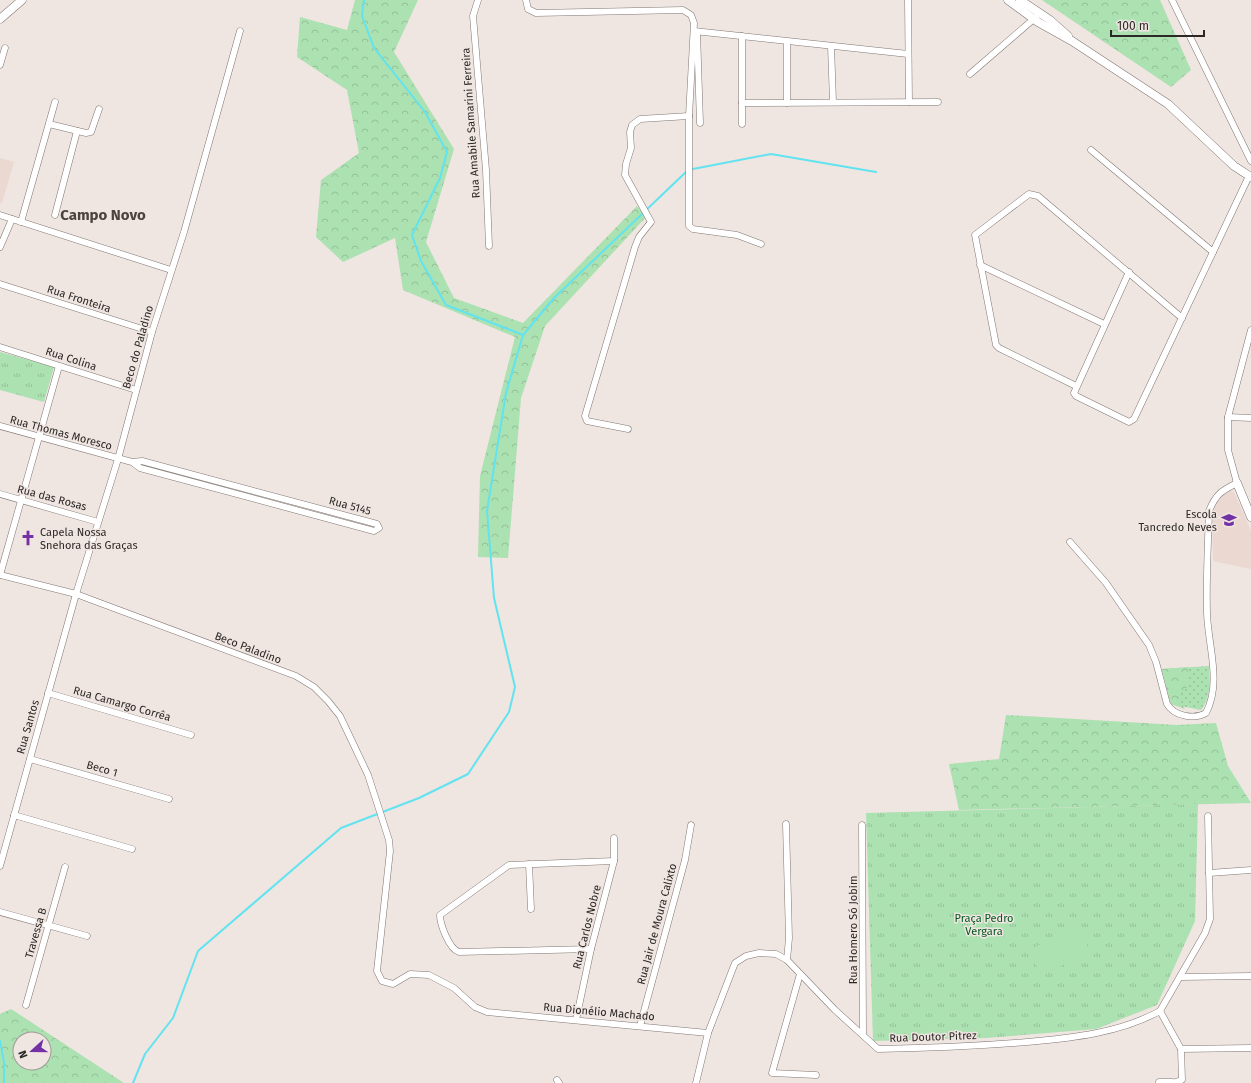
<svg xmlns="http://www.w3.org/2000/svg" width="1251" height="1083" font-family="'Fira Sans',sans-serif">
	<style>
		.built { fill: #ebd8d1 }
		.grass { fill: url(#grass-dots) }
		.forest { fill: url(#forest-crowns); fill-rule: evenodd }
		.park { fill: url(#park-tufts) }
		.pitch { fill: #ace1b1 }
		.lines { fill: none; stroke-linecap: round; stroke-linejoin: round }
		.stream { stroke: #61e3f0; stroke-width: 2 }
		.street-casing { stroke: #807773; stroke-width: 7 }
		.secondary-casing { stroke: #807773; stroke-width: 9 }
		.street { stroke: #fff; stroke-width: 6 }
		.secondary { stroke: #fff; stroke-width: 8 }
		.labels { text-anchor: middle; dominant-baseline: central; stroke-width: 3; stroke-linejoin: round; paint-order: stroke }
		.street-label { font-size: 11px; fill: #2b2826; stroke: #efe5e1 }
		.poi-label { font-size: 11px; fill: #2b2826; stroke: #efe5e1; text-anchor: end }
		.park-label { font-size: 11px; fill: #03571e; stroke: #efe5e1 }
		.district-label { font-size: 15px; font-weight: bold; fill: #4b4340; stroke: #efe5e1 }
	</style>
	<defs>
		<pattern id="grass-dots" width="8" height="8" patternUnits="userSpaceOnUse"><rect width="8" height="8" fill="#ace1b1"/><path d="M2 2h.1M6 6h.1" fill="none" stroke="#94c198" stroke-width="1.8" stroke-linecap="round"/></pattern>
		<pattern id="forest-crowns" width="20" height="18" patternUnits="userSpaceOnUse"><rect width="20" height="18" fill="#ace1b1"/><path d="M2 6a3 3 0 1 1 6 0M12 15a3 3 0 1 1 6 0" fill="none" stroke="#94c198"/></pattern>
		<pattern id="park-tufts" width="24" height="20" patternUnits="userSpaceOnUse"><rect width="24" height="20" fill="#ace1b1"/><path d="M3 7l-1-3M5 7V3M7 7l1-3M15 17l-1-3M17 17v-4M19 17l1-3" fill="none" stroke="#94c198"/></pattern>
	</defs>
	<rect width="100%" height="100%" fill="#efe5e1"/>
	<!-- built -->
	<g class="built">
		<polygon points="0,158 14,162 2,203 0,203"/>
		<polygon points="1227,490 1234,492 1251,531 1251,569 1213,561 1212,508"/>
	</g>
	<!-- grass -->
	<path class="grass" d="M1209 666C1210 683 1211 696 1201 710L1171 704 1162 669Z"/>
	<!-- forest -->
	<g class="forest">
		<polygon points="355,0 418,0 394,52 454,149 426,242 454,298 523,323 637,206 646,217 545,326 521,398 508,558 478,557 480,476 515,337 403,290 395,238 343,262 316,237 321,180 359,153 347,90 297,57 300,17 347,30"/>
		<polygon points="1042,0 1160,0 1191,70 1171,87"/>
		<polygon points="1188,667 1187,687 1178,697 1185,709 1171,704 1162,669"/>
		<polygon points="1006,715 1177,725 1216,723 1228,766 1251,803 959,810 949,764 999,759"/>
		<path d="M11 1009 124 1083H0V1014ZM20 1039H44V1063H20Z"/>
	</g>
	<!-- park -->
	<g class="park">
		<polygon points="0,352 54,367 44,402 0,390"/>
		<polygon points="1198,804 1195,921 1157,1005 1096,1029 986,1038 873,1041 866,813"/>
	</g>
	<!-- pitch -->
	<polygon class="pitch" points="1078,926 1090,951 1042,976 1029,950"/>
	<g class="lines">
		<!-- stream -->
		<g class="stream">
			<polyline points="364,0 362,16 374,48 425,112 447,152 440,178 412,235 421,261 446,305 523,335"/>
			<polyline points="693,169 771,154 876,172"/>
			<polyline points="0,1041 4,1062 4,1083"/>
			<polyline points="133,1083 145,1054 173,1018 198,951 341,828 419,798 468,774 509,712 515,687 494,598 487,511 506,393 523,335 554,298 686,172"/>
		</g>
		<!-- street casing -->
		<g class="street-casing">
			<g id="street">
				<polyline points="478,0 473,16 486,170 489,246"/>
				<polyline points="526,0 528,9 536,13 683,10 691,15 694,23 689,116 689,226 693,229 737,235 761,244"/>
				<polyline points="908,0 909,102"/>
				<polyline points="1172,0 1251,161"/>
				<polyline points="694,31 908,54"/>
				<polyline points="697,32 700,123"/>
				<polyline points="742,36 742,124"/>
				<polyline points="787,42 787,103"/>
				<polyline points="831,46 833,102"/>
				<polyline points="0,65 5,48"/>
				<polyline points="970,74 1036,17"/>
				<polyline points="742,103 938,102"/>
				<polyline points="49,124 86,133 91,132 99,109"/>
				<polyline points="1091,150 1213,252"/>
				<polyline points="0,215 171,270"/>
				<polyline points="55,215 77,131"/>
				<polyline points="21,222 55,102"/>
				<polyline points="0,247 12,219"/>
				<polyline points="980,265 1104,324"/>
				<polyline points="1129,272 1074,393 1076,396 1129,422 1134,419 1249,176"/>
				<polyline points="0,284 152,332"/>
				<polyline points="0,347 136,390"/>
				<polyline points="1076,386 999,348 996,345 975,235 1029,194 1038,196 1182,318"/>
				<polyline points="1228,417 1251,418"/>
				<polyline points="0,426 132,462 142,461 377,524 379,528 374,531 140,468 132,462"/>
				<polyline points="628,429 587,421 585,416 635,247 639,237 651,222 625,175 626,164 631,148 630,132 632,125 640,119 689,116"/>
				<polyline points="0,494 98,522"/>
				<path d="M1070 542 1106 583 1149 645 1156 662 1167 704C1174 716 1194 720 1206 713 1222 682 1208 646 1207 613 1206 579 1208 545 1209 511 1216 494 1221 491 1237 483L1228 450V417L1251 330"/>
				<polyline points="0,575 76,594 296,676 314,687 328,701 340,716 368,775 389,840 390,851 377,971 382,981 393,984 410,974 429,975 454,988 475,1007 487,1012 708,1033"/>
				<polyline points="0,575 59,366"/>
				<polyline points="48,693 191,735"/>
				<polyline points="30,759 169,799"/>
				<polyline points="14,815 132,849"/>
				<polyline points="786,824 789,938 787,960"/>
				<polyline points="862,825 863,1035"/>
				<polyline points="529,864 531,909"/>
				<polyline points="0,866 76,594 118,459 152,332 184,232 240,31"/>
				<polyline points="1209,873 1251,870"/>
				<polyline points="0,912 87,936"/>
				<path d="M591 949 459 952C449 949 440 924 440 915L509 865 614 861"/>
				<polyline points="800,974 772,1073 816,1075"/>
				<polyline points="1181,977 1251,976"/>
				<polyline points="26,1005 65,867"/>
				<polyline points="1160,1011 1181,1049 1251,1048"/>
				<polyline points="576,1020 591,949 614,861 614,838"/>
				<polyline points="640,1026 685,860 691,825"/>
				<polyline points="557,1080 559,1083"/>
				<polyline points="1159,1082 1172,1082"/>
				<path d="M696 1083 708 1033 735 963 746 956 759 953 776 954 787 960 835 1010 878 1049C928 1048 977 1046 1027 1042 1072 1038 1120 1033 1160 1011L1205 933 1210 919 1208 816"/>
				<polyline points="1172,1083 1182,1080 1181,1049"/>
			</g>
		</g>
		<!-- secondary casing -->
		<g class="secondary-casing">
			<g id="secondary">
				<polyline points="1008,0 1038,22 1072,41 1168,104 1234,166 1251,177"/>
				<polyline points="1020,0 1050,20 1068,36"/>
				<polyline points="0,19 22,0"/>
				<polyline points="1237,483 1251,517"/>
			</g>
		</g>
		<!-- street -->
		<use href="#street" class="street"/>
		<!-- secondary -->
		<use href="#secondary" class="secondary"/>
	</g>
	<!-- icons -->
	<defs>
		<g id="school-bare" transform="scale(1.2)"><path d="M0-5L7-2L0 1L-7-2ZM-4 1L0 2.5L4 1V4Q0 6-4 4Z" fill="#7331a5" stroke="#efe5e1" stroke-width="2.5" paint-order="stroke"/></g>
		<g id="church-bare" transform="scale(1.2)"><path d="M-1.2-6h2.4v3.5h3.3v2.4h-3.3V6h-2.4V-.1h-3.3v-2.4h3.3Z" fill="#7331a5" stroke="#efe5e1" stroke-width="2.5" paint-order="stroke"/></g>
	</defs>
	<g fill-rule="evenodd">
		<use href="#school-bare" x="1229" y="520"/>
		<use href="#church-bare" x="28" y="538"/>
	</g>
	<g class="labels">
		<!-- street labels -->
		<g class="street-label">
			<text transform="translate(471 123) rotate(-94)">Rua Amabile Samarini Ferreira</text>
			<text transform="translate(79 299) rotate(18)">Rua Fronteira</text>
			<text transform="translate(138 347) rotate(-74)">Beco do Paladino</text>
			<text transform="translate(71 359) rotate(18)">Rua Colina</text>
			<text transform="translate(61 433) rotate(15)">Rua Thomas Moresco</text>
			<text transform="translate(52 498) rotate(15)">Rua das Rosas</text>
			<text transform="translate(350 506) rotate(15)">Rua 5145</text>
			<text transform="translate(248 648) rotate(21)">Beco Paladino</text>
			<text transform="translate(122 704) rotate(16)">Rua Camargo Corrêa</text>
			<text transform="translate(28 727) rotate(-74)">Rua Santos</text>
			<text transform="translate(102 769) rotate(16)">Beco 1</text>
			<text transform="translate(657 924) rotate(-75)">Rua Jair de Moura Calixto</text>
			<text transform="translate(587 927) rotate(-76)">Rua Carlos Nobre</text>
			<text transform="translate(853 930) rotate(-90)">Rua Homero Só Jobim</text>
			<text transform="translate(36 933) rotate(-74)">Travessa B</text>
			<text transform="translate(599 1012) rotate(5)">Rua Dionélio Machado</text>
			<text transform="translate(933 1037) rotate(-2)">Rua Doutor Pitrez</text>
		</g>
		<!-- poi labels -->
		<g class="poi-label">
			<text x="1217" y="514">Escola<tspan x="1217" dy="13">Tancredo Neves</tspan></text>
			<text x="40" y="532" text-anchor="start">Capela Nossa<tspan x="40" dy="13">Snehora das Graças</tspan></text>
		</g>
		<!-- park labels -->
		<g class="park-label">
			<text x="984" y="918">Praça Pedro<tspan x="984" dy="13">Vergara</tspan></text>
		</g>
		<!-- district labels -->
		<g class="district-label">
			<text x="103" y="215">Campo Novo</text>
		</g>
	</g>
	<!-- north arrow -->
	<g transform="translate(32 1051) rotate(249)"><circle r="19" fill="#efe5e1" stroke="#a19996"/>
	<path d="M0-3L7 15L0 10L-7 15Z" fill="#7331a5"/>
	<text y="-6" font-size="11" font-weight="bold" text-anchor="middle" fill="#2b2826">N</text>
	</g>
	<!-- scale -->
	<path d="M1111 30v6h93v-6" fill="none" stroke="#2b2826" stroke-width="2"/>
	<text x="1117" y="30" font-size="12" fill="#2b2826" stroke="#efe5e1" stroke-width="3" paint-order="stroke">100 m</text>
</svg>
